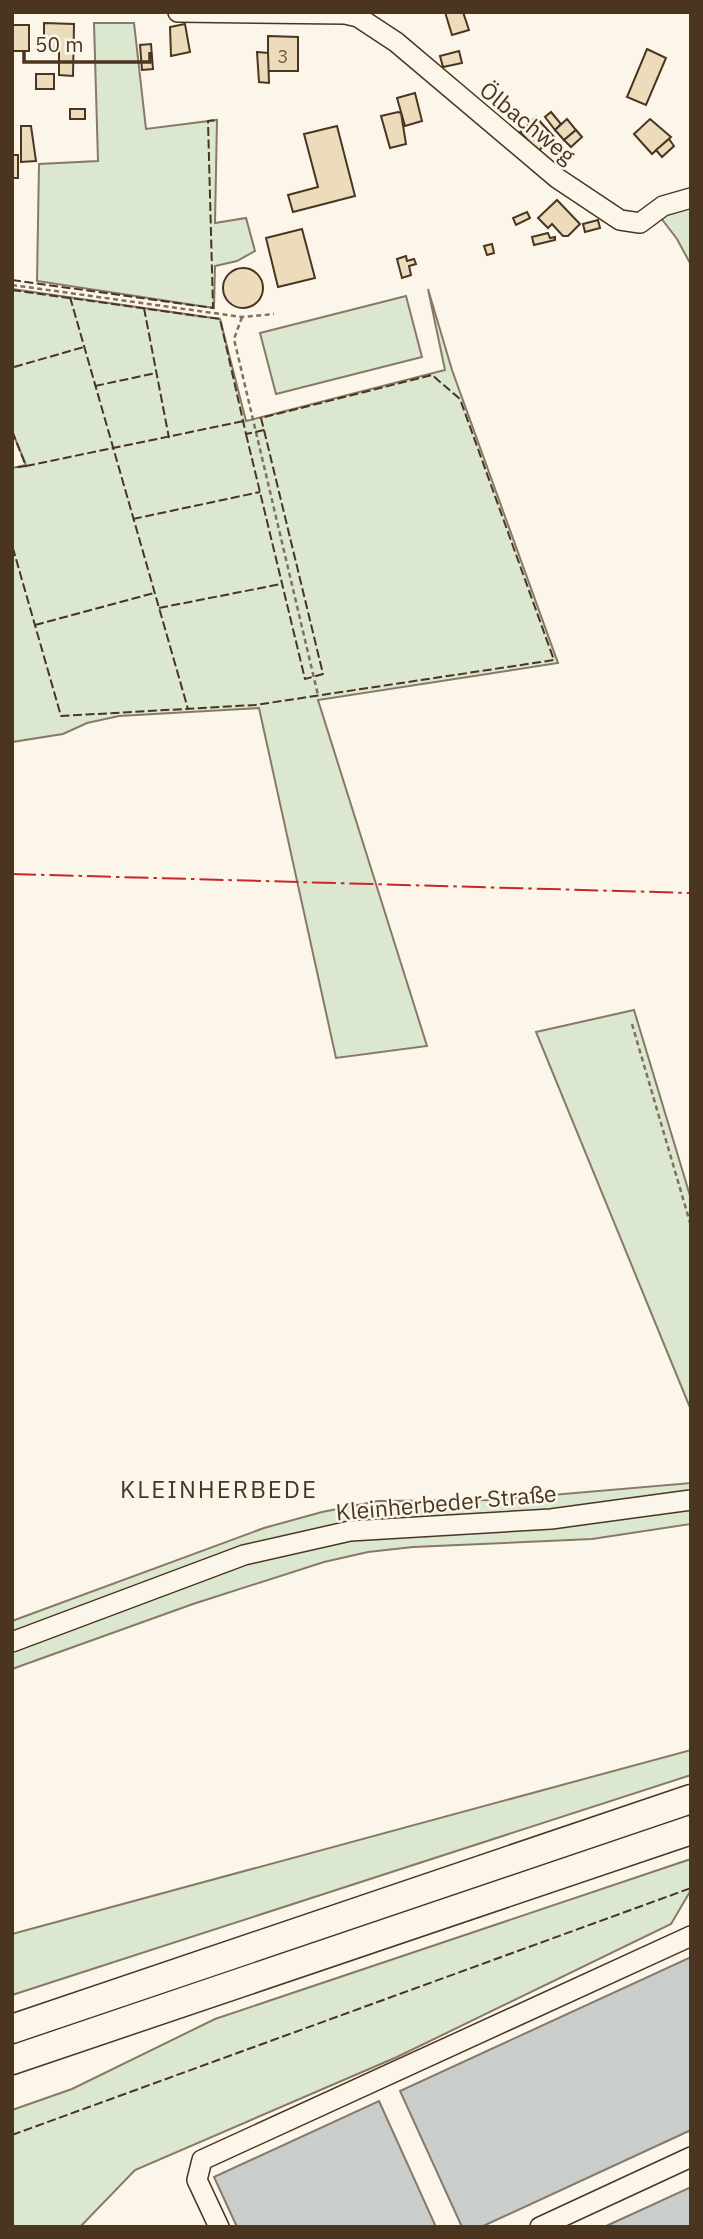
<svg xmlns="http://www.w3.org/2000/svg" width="703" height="2239" font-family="'IBM Plex Sans',sans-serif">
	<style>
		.green { fill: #dce7d0; stroke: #887966; stroke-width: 2 }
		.water { fill: #c9cecd; stroke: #887966; stroke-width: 2 }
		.building { fill: #ecdcbc; stroke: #4a3520; stroke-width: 2 }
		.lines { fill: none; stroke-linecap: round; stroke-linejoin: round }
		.minor-casing { stroke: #4a3520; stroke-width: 22 }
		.highway-casing { stroke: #4a3520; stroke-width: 31 }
		.path { stroke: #7f6f5c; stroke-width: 2.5; stroke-dasharray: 5 3.5; stroke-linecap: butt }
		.minor { stroke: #fbf6e9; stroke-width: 19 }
		.highway { stroke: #fbf6e9; stroke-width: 28 }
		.fence { stroke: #4a3520; stroke-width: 2; stroke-dasharray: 9 3.5; stroke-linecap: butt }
		.power { stroke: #c62828; stroke-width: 2; stroke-dasharray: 24 5 3.5 5; stroke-linecap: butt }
		.labels { text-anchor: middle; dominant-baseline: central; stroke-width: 5; stroke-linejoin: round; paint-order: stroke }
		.number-label { font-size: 19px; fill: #725f47 }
		.street-label { font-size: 23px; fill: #4a3520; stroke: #fbf6e9 }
		.neighbourhood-label { font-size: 24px; letter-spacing: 2px; fill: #4a3520; stroke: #fbf6e9 }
	</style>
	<rect width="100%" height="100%" fill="#fbf6e9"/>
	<!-- green -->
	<g class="green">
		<polygon points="94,23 134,23 146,129 217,120 215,223 246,218 255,251 237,261 215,266 214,308 37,281 39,164 98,161"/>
		<polygon points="691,205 691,265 677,239 661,218 677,206"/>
		<polygon points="12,289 220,319 246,421 445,370 428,289 452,370 558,663 318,700 427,1046 336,1058 259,708 119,716 87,723 63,734 12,742 12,468 26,465 12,431"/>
		<polygon points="406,296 422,357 276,394 260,333"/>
		<polygon points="634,1010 691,1199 691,1410 536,1032"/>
		<polygon points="691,1483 691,1524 592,1539 413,1547 368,1552 324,1562 193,1604 12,1669 12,1621 264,1528 322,1512 378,1501 493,1500"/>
		<polygon points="691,1750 691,1775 12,1995 12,1934"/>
		<polygon points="691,1859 691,1890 671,1924 397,2057 135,2170 80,2227 12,2227 12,2110 72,2089 215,2019"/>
	</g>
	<!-- water -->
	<g class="water">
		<polygon points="691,1957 691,2130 481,2227 462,2227 400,2091"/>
		<polygon points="379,2101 436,2227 237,2227 214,2177"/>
		<polygon points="691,2187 691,2227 604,2227"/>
	</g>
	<!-- building -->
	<g class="building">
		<polygon points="445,12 463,12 469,30 452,35"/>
		<polygon points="44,23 74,24 73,76 59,75 59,49 44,48"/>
		<polygon points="185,24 190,52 171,56 170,27"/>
		<rect x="12" y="25" width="17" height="26"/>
		<polygon points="268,36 298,37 298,71 268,71"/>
		<polygon points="151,44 153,69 142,70 140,45"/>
		<polygon points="647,49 666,58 646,105 627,97"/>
		<polygon points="459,51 462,63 443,67 440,56"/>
		<polygon points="257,52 268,53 269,83 259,82"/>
		<rect x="36" y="74" width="18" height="15"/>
		<polygon points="415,93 422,121 405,126 397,98"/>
		<rect x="70" y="109" width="15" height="10"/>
		<polygon points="398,112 401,113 406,144 390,148 381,116"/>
		<polygon points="551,112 561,124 555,130 545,117"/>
		<polygon points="536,117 554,137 538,151 520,132"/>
		<polygon points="567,119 576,130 564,140 555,130"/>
		<polygon points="650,119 671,137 652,154 634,134"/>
		<polygon points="21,126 31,126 36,161 21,162"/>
		<polygon points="337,126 355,196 293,212 288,195 318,187 304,134"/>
		<polygon points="576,130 582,137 571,147 564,140"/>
		<polygon points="669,139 674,146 662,157 656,150"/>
		<rect x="12" y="155" width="6" height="23"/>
		<polygon points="557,200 580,224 568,236 563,236 552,224 548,228 538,218"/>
		<polygon points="527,212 530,218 516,225 513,218"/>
		<polygon points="598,220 600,228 585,232 583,224"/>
		<polygon points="302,229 315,278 278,287 266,238"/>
		<polygon points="548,233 550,238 555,237 555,240 534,245 532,237"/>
		<polygon points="492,244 494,253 487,255 484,246"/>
		<polygon points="406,256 407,261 414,259 416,264 409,266 411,275 402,278 397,259"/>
		<circle cx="243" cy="288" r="20"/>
	</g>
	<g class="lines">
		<!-- minor casing -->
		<g class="minor-casing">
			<g id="minor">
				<polyline points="178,12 345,14 358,17 396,42 557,178 620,220 640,223 663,206 691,198"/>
				<polyline points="12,1642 244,1555 350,1531 551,1519 691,1500"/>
				<polyline points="219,2227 197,2180 202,2160 691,1936"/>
				<polyline points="540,2227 691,2157"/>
			</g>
		</g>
		<!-- highway casing -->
		<g class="highway-casing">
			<g id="highway">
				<polyline points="12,2029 691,1799"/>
				<polyline points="12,2060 691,1830"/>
			</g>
		</g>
		<!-- path -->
		<g class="path">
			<polyline points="12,285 242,317 274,314"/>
			<polyline points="242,317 234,339 318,695"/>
			<polyline points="632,1024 691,1226"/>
		</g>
		<!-- minor -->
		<use href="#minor" class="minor"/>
		<!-- highway -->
		<use href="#highway" class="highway"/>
		<!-- fence -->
		<g class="fence">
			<polyline points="12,280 213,308 208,121 217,120"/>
			<polyline points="12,290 220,319 246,434 264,430 261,418 432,375 460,399 554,660 255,705 61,716 12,545"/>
			<polyline points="70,297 188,709"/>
			<polyline points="144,308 169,438"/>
			<polyline points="14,367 84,347"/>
			<polyline points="95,386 156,373"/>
			<polyline points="12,431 26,466 12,468"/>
			<polyline points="246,434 305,679 323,674 264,430"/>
			<polyline points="26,466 244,421"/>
			<polyline points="133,519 260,492"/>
			<polyline points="159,608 281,584"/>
			<polyline points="35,625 154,593"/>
			<polyline points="12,2135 691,1888"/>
		</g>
		<!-- power -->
		<polyline class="power" points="12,874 691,893"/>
	</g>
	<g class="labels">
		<!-- number labels -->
		<g class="number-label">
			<text x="283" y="56">3</text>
		</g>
		<!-- street labels -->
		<g class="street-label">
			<text transform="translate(528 122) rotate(39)">Ölbachweg</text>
			<text transform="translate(446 1502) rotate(-5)">Kleinherbeder Straße</text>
		</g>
		<!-- neighbourhood labels -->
		<g class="neighbourhood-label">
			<text x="219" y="1489">KLEINHERBEDE</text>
		</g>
	</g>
	<!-- border -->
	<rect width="703" height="2239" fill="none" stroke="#4a3520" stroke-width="28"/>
	<!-- scale -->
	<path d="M24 52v10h126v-10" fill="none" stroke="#4a3520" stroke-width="3.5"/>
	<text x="35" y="52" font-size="21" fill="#4a3520" stroke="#fbf6e9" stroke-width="5" paint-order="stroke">50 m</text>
</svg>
